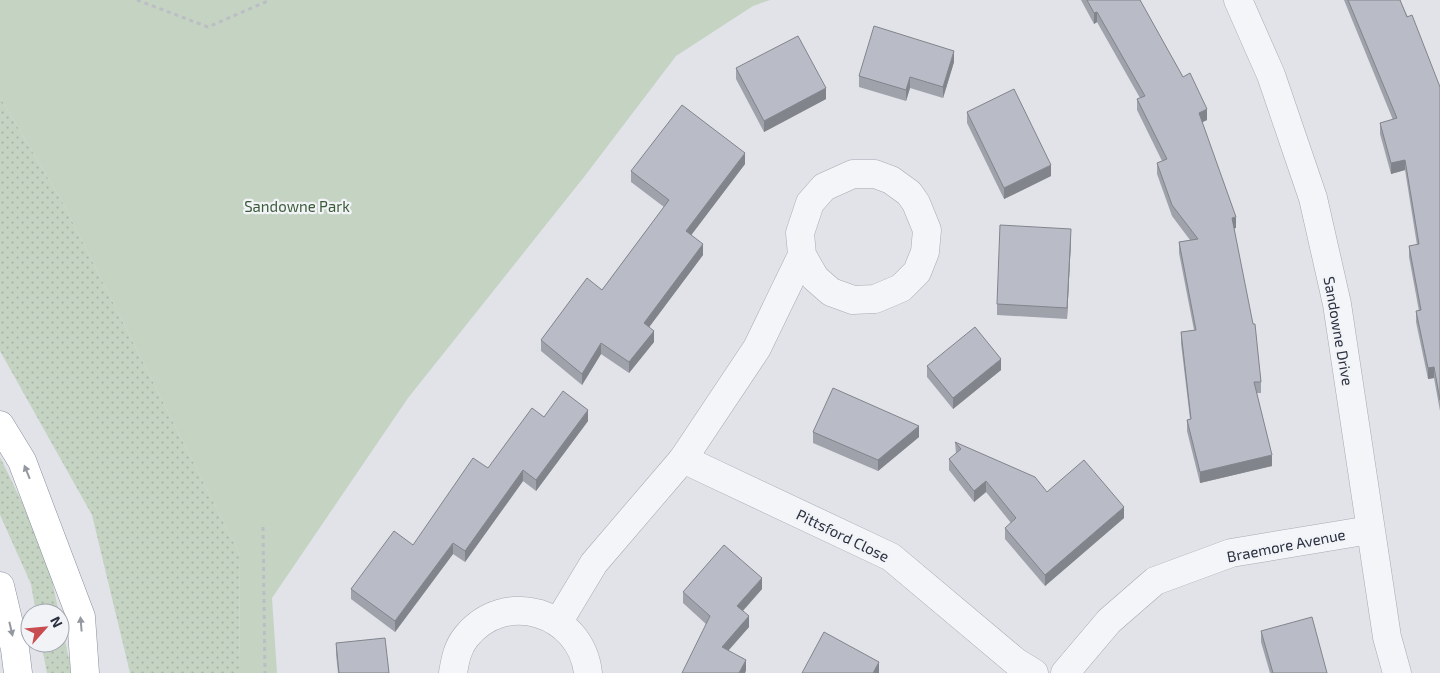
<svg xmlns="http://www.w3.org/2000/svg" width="1440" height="673" font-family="'Exo 2',sans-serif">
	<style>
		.grass { fill: url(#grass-dots) }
		.green { fill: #c5d3c3 }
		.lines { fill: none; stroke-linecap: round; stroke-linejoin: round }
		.minor-casing { stroke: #a6aab3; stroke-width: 29 }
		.motorway-casing { stroke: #898f9f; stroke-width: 29 }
		.path { stroke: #bbbec4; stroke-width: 3; stroke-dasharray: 4 4; stroke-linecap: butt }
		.minor { stroke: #f4f5f8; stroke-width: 28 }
		.motorway { stroke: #fff; stroke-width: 28 }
		.wall { fill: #9fa2aa }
		.shaded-wall { fill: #82848b }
		.building { fill: #b9bcc6; stroke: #82848b }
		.oneway { fill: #9498a0 }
		.labels { text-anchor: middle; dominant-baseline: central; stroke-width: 4.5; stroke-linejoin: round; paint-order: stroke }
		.park-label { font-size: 15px; fill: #3b5b38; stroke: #f1f3f7 }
		.street-label { font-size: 15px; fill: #2a3040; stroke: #f1f3f7 }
	</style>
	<defs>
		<pattern id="grass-dots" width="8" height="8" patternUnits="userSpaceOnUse" patternTransform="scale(1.25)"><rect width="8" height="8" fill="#c5d3c3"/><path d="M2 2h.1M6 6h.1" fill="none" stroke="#a9b5a9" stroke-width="1.8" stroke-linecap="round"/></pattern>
	</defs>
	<rect width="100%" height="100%" fill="#e1e3e9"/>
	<!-- grass -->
	<g class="grass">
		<polygon points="0,97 64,205 240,555 239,673 130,673 92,515 0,351"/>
		<polygon points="0,457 46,552 59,613 36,613 31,584 0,515"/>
		<polygon points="60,617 72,673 47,673 41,643 60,643"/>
	</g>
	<!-- green -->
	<polygon class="green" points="0,0 770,0 753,6 676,56 584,177 408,398 272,598 277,673 239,673 240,555 64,205 0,97"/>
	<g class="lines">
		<!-- minor casing -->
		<g class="minor-casing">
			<g id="minor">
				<polyline points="1238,0 1271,75 1313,198 1337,304 1387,637 1397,673"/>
				<polyline points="683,459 891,557 1016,662 1034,673"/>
				<polyline points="559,621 594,563 683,459 757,348 802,255 800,233 810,203 824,187 853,174 875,174 891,180 909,193 916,203 927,230 925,252 917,272 901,288 875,299 853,300 831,292 815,278 802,255"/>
				<path d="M453 673C455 661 457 648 466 637 505 588 581 612 588 673"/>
				<polyline points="1065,673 1109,621 1155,581 1231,553 1370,530"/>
			</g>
		</g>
		<!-- motorway casing -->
		<g class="motorway-casing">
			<g id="motorway">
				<polyline points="0,425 22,461 81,617 85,673"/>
				<polyline points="0,586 15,649 18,673"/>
			</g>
		</g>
		<!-- path -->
		<g class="path">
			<polyline points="137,0 208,27 270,0"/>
			<polyline points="263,527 265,673"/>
		</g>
		<!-- minor -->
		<use href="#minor" class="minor"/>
		<!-- motorway -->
		<use href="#motorway" class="motorway"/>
	</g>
	<!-- wall -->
	<g class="wall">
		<polygon points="1081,0 1140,0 1207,120 1202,122 1236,228 1234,228 1261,382 1261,393 1257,393 1272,466 1200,483 1187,431 1187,420 1190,419 1181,343 1181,332 1194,330 1179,253 1179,242 1190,240 1172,216 1157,174 1157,163 1162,161 1137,110 1137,99 1140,98 1097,22 1094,24"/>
		<polygon points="1344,0 1400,0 1440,87 1440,411 1434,378 1428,379 1416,322 1416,311 1419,311 1409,257 1409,246 1417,245 1405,170 1391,174 1380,134 1380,123 1393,120"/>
		<polygon points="954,62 943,98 910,88 906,101 859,87 859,76"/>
		<polygon points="736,68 826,99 764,132 736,79"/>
		<polygon points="967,112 1051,176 1004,199 967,123"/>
		<polygon points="745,164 691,235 703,255 649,327 654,342 629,373 601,354 582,385 541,351 541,340 602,290 664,207 631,182 631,171"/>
		<polygon points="1071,240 1067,319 997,315 997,304"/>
		<polygon points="927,366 1001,370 953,409 927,377"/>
		<polygon points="544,417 588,421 536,491 523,481 465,562 453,554 395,632 351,599 351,589 413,545 488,468"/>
		<polygon points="813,432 919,437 878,471 813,443"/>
		<polygon points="955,442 1047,492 1124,518 1045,586 1005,539 1005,528 1011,523 986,492 974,502 949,470 949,459 956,454"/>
		<polygon points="762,589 743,611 749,627 728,650 746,670 745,673 706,624 683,603 683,592"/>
		<polygon points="1261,631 1327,673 1270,673 1261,642"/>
		<polygon points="336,643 389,673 338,673 336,654"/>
	</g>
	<!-- shaded-wall -->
	<g class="shaded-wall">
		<polygon points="1097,12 1097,22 1094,24 1094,13"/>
		<polygon points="954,51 954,62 943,98 943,87"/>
		<polygon points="910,77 910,88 906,101 906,90"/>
		<polygon points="826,88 826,99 764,132 764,121"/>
		<polygon points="1207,109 1207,120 1199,124 1199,113"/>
		<polygon points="745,153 745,164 686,242 686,231"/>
		<polygon points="1405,160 1405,170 1391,174 1391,163"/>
		<polygon points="1051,165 1051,176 1004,199 1004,188"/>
		<polygon points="1236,217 1236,228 1232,229 1232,218"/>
		<polygon points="1071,229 1071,240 1067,319 1067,308"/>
		<polygon points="703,244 703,255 644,334 644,323"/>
		<polygon points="654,331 654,342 629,373 629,362"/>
		<polygon points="601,343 601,354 582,385 582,374"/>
		<polygon points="1001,359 1001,370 953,409 953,398"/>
		<polygon points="1434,367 1434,378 1428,379 1428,368"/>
		<polygon points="588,410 588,421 536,491 536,480"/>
		<polygon points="919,426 919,437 878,471 878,460"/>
		<polygon points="1272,455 1272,466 1200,483 1200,472"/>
		<polygon points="523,470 523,481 465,562 465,551"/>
		<polygon points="986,481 986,492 974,502 974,491"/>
		<polygon points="1124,507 1124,518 1045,586 1045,575"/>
		<polygon points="453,543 453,554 395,632 395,621"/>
		<polygon points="762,578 762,589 737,617 737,606"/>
		<polygon points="749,616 749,627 722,658 722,647"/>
		<polygon points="746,660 746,670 745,673 739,673"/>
		<polygon points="879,662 879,673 873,673"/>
	</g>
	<!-- building -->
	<g class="building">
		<polygon points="1087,0 1140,0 1183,77 1190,73 1207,109 1199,113 1236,217 1232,218 1253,324 1255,324 1261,382 1254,382 1272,455 1200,472 1187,420 1191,419 1181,332 1196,330 1179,242 1198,239 1172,205 1157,163 1167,159 1137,99 1145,96 1097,12 1094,13"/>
		<polygon points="1348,0 1400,0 1407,17 1412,15 1440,87 1440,400 1434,367 1428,368 1416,311 1421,310 1409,246 1419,244 1405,160 1391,163 1380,123 1397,118"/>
		<polygon points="874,26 954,51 943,87 910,77 906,90 859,76"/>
		<polygon points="798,36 826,88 764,121 736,68"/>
		<polygon points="1014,89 1051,165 1004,188 967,112"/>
		<polygon points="682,105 745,153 686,231 703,244 644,323 654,331 629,362 601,343 582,374 541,340 587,278 602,290 669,200 631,171"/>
		<polygon points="1000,225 1071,229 1067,308 997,304"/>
		<polygon points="975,327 1001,359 953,398 927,366"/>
		<polygon points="833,388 919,426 878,460 813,432"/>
		<polygon points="563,391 588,410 536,480 523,470 465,551 453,543 395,621 351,589 394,531 413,545 473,458 488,468 532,408 544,417"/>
		<polygon points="955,442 1035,477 1047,492 1084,460 1124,507 1045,575 1005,528 1016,518 986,481 974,491 949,459 961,449"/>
		<polygon points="724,545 762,578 737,606 749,616 722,647 746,660 739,673 682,673 710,616 683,592"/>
		<polygon points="1312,617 1327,673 1273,673 1261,631"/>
		<polygon points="824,632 879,662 873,673 802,673"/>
		<polygon points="385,638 389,673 339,673 336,643"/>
	</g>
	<!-- one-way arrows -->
	<defs><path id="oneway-solid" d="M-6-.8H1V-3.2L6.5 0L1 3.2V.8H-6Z" transform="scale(1.25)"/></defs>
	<g class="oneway">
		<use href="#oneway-solid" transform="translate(27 472) rotate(-112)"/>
		<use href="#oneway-solid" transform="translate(81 624) rotate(-95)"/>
		<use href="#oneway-solid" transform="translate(11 629) rotate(77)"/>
	</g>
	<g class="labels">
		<!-- park labels -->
		<g class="park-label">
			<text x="297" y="206">Sandowne Park</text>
		</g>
		<!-- street labels -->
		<g class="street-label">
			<text transform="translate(1339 331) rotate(80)">Sandowne Drive</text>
			<text transform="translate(843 535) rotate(26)">Pittsford Close</text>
			<text transform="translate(1286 545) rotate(-11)">Braemore Avenue</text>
		</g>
	</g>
	<!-- north arrow -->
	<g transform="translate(45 628) rotate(63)"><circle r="24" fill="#f1f3f7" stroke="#a1a5ae"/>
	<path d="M0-4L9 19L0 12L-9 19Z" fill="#c84d50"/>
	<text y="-8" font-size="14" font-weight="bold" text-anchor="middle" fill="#2a3040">N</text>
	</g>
</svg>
